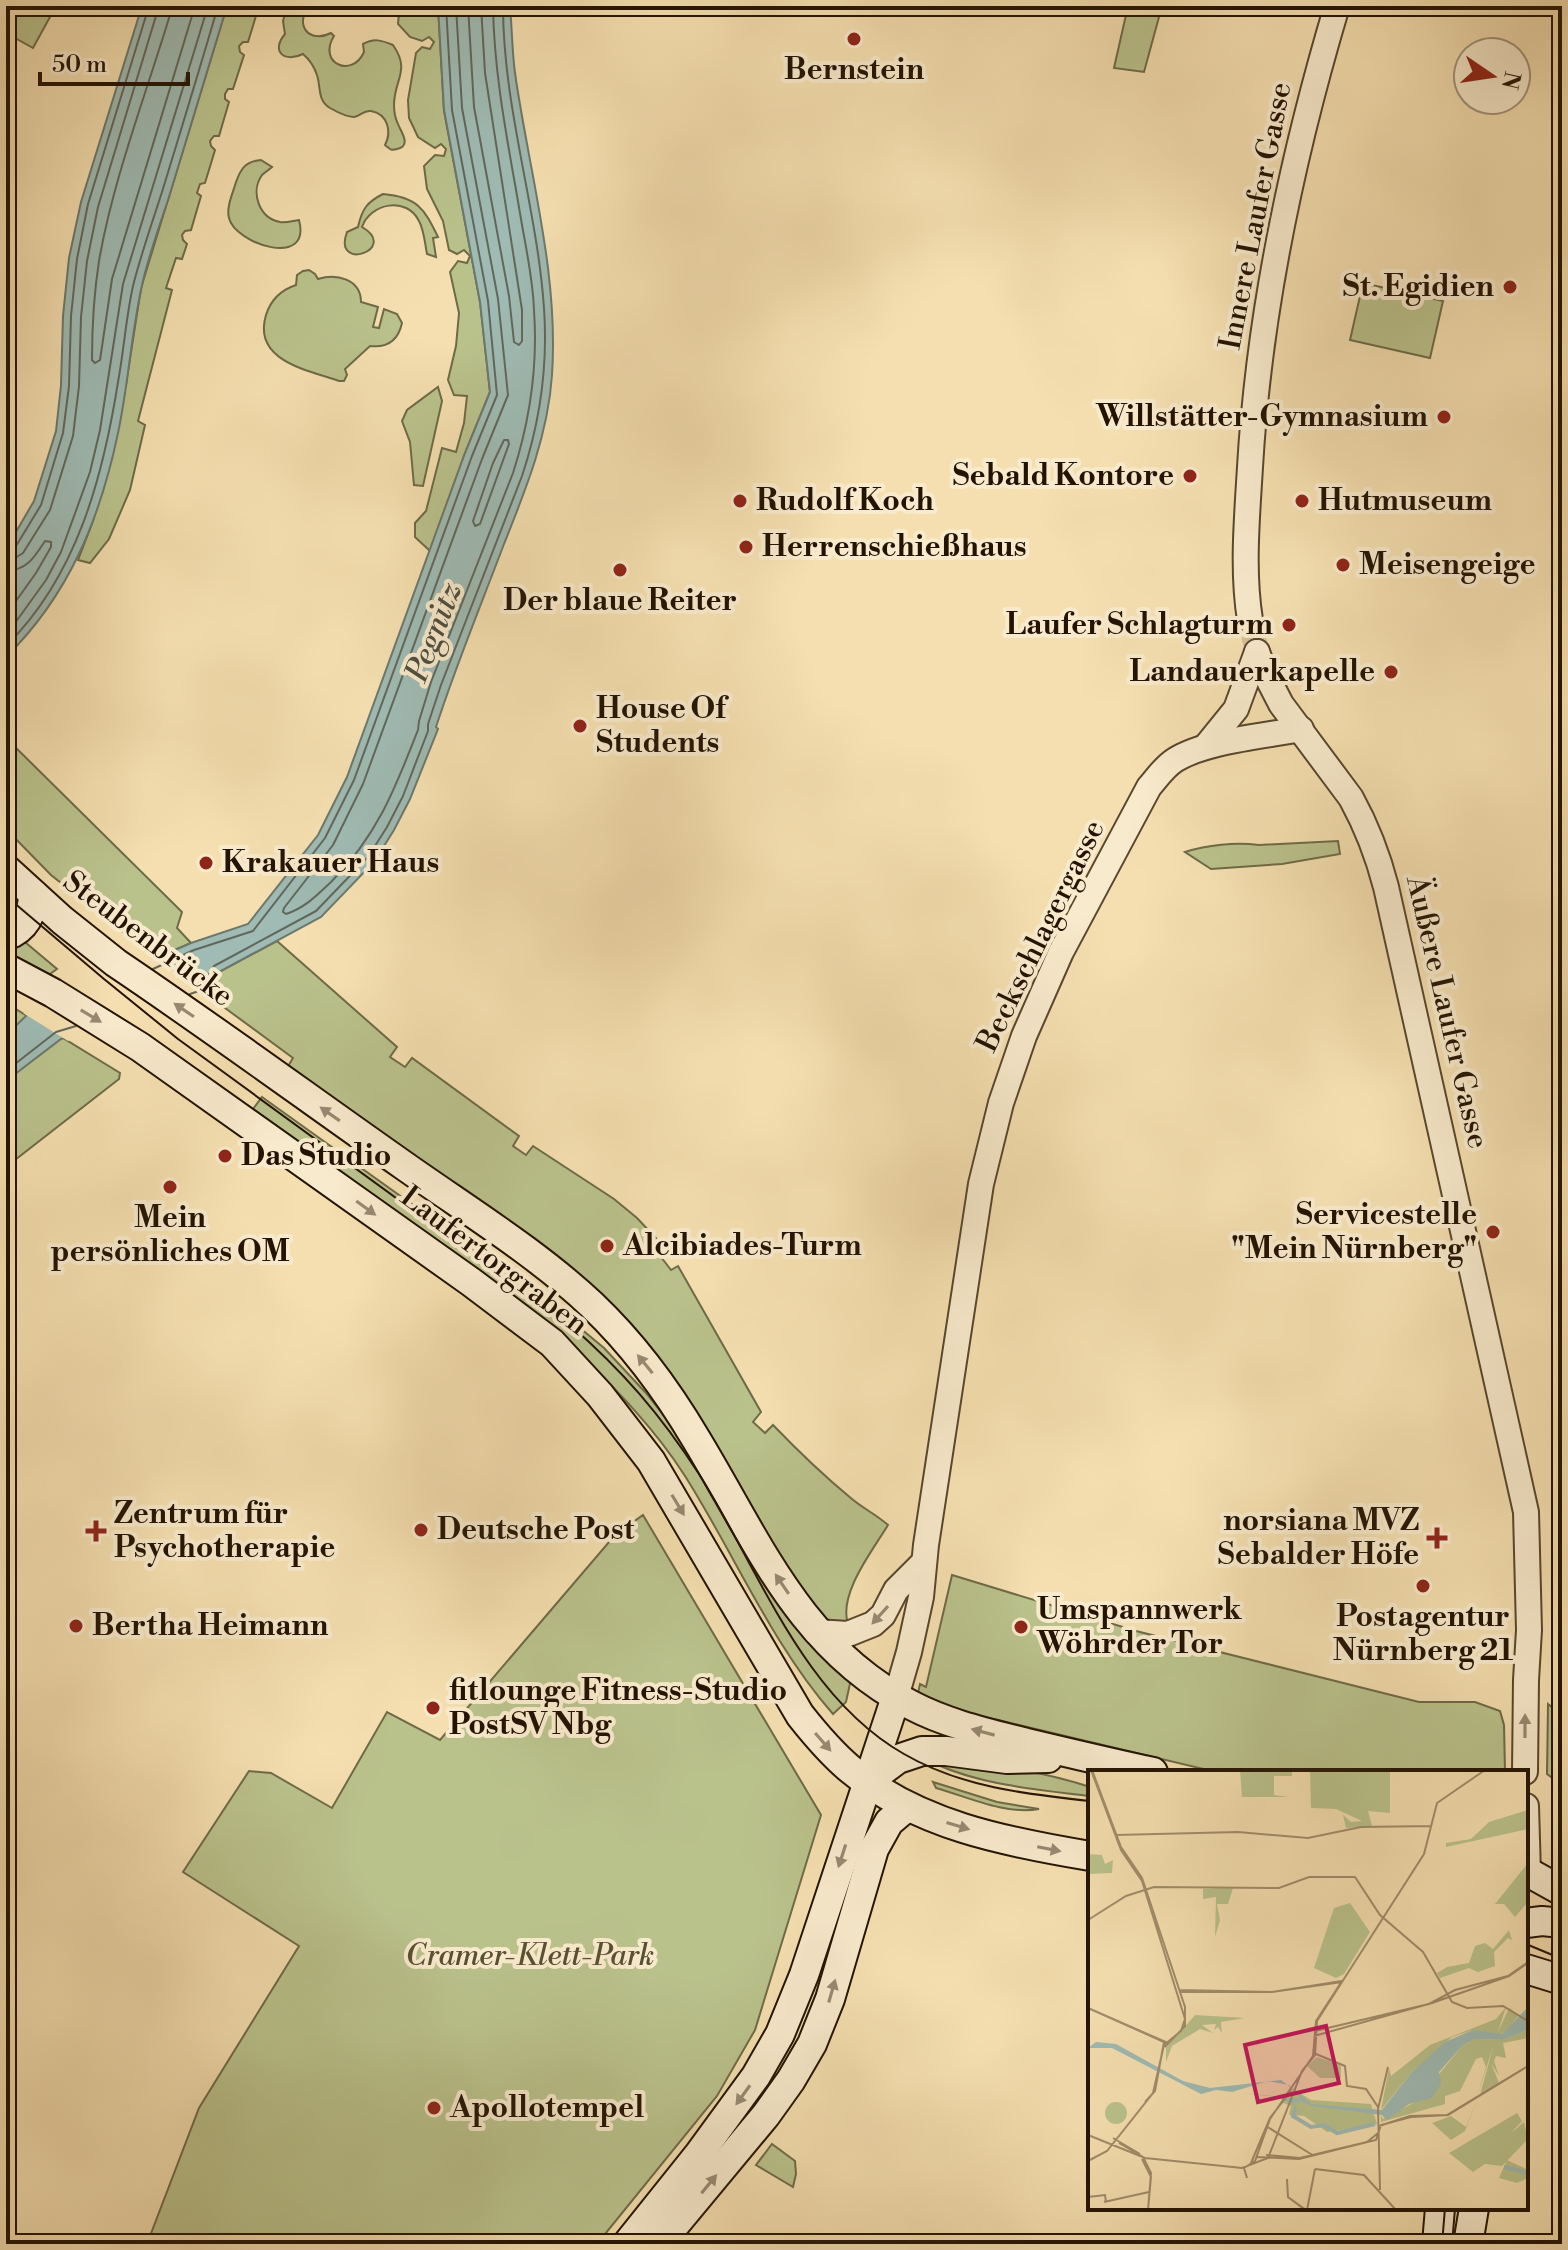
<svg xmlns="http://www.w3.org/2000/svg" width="1568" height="2250" font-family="'Libre Bodoni',serif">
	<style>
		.green { fill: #bac28c; stroke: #6e6a48; stroke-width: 2 }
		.water { fill: #9fbbb4; stroke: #6d786d; stroke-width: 2 }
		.pier { fill: #f5dfb0 }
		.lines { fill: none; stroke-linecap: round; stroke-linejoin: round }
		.shore { stroke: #61675c; stroke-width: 2 }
		.tertiary-tunnel { stroke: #d6c096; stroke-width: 24; stroke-dasharray: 24 12; stroke-linecap: butt }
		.tertiary-casing { stroke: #58462e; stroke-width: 28 }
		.secondary-casing { stroke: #231303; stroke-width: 32 }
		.tertiary { stroke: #f8eacc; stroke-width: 24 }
		.secondary { stroke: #f8eacc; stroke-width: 28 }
		.tram { stroke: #231303; stroke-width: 2 }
		.oneway { fill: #988972 }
		.poi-dot { fill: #8f2418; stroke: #f8eacc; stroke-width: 3 }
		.labels { text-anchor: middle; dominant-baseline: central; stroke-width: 8; stroke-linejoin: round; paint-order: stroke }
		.poi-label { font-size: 30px; font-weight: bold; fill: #231303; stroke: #f8eacc; text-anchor: start }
		.street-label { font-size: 30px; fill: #231303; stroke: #f8eacc }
		.park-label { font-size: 30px; font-style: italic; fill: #585033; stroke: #f8eacc }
		.water-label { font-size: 32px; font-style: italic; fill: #4e4e41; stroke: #f8eacc }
		.inset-river { fill: none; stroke: #9fbbb4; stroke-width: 4 }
		.inset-road { fill: none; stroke: #a18d6b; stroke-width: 2 }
		.view { fill: #c2185b; fill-opacity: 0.15; stroke: #c2185b; stroke-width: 4 }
		.inset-edge { fill: none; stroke: #231303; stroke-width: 4 }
	</style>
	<rect width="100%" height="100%" fill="#f5dfb0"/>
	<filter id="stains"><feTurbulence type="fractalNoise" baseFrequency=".0025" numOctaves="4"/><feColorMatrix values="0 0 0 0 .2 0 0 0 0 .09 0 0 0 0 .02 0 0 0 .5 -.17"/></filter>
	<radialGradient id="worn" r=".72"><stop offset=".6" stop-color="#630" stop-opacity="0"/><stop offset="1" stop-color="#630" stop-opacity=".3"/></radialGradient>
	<!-- green -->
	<g class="green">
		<polygon points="14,6 56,6 33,48 6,33 6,20"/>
		<polygon points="227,6 259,6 248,42 243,42 239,46 240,52 244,55 233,89 228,89 225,94 225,99 229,102 219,136 214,136 210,141 211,146 215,150 205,183 200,184 197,193 201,196 191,230 185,231 182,235 183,240 187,244 182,259 176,258 166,288 172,290 138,421 145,425 130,490 109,539 90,563 78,560 93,521 126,384 141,288"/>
		<path d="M287 6H309C294 25 309 44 331 33L334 36C317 63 352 79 364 52L363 44C374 38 381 40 393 45 411 71 394 79 394 105 394 111 395 118 398 124 401 132 412 146 397 149 390 151 390 149 385 145 392 132 388 114 371 111 363 110 361 116 354 117 346 117 337 112 330 108 317 100 321 87 317 75 314 66 310 60 303 54 285 63 270 52 285 34L283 21Z"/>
		<polygon points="402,6 438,6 444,111 480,302 490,392 465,453 430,551 415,537 415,523 426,511 442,448 456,452 464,423 467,396 454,395 448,380 456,346 459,313 450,272 458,261 467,263 470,256 464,250 457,254 449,250 443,221 427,189 424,166 435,155 444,156 446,149 441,144 435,148 418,137 409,118 408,100 416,53 422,47 430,49 434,42 429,37 422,41 410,37 398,24 399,13"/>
		<polygon points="1128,6 1162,6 1144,72 1114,68"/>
		<path d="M261 160 272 167C271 168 263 174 262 175 250 192 259 218 280 222 286 223 292 221 299 220 312 269 235 244 229 218 226 207 233 193 236 182 241 168 246 161 261 160Z"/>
		<path d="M383 194C417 197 424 208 438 237L433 238 436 257 427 254C425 244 424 230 419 221 407 196 370 203 362 227 400 249 332 273 347 232L358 227C362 209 367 202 383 194Z"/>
		<path d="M309 270 315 274 318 279C336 273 361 279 361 302L378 307 373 327 379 328 384 309 397 314 402 323C398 341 387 348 370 346L345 369 347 375 344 381H339C308 370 252 361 266 315 271 299 281 290 296 285L297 275 303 271Z"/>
		<polygon points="1363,283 1443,301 1430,358 1350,340"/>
		<polygon points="438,387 442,401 423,486 414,485 410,442 402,421 407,410"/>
		<polygon points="6,738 182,912 177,928 191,943 156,958 51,875 6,829"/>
		<path d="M1338 841 1340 854 1282 864 1211 869 1185 852C1207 845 1235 842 1259 845Z"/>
		<polygon points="19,937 57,969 50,974 49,981 6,958 6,942"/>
		<path d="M277 941 397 1047 390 1057 405 1067 412 1058 519 1136 513 1146 526 1155 533 1146 614 1199 637 1218 668 1251 661 1257 671 1270 678 1266 761 1412 753 1422 765 1433 773 1425C798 1451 824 1476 852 1499 864 1509 877 1515 888 1525 873 1550 838 1594 848 1624L830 1621 823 1617 796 1587 686 1399 287 1068 293 1058 206 994 217 973Z"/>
		<polygon points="6,1003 120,1073 119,1079 6,1167"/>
		<path d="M262 1097 550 1303 604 1348 646 1393 672 1426 851 1679 846 1702 833 1714C771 1643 735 1555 685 1476 655 1429 617 1390 577 1352L245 1109 247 1105 253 1109Z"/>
		<polygon points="643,1515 821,1815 755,2030 717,2096 597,2244 147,2244 199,2108 299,1946 183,1872 249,1771 271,1773 332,1808 387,1712 440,1740 615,1535"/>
		<polygon points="952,1575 1136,1631 1419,1702 1475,1702 1500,1711 1504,1725 1505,1772 1216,1772 956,1710 918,1693 920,1684 926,1687"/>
		<polygon points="1548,1704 1562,1715 1562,1785 1547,1774"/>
		<path d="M923 1758C980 1764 1036 1769 1090 1787V1796C1033 1789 975 1785 923 1758Z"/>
		<path d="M933 1782 997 1802 1039 1809C1005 1815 968 1797 936 1788Z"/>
		<polygon points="772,2144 795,2161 796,2174 793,2187 756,2165"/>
	</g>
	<!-- water -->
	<g class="water">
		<path d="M142 6H227C208 70 188 133 169 197 159 228 147 259 141 290 131 337 128 386 118 433 100 519 69 595 6 657V549L34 501 56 431 61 385 63 316 69 258 81 202Z"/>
		<path d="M438 6H510C512 28 512 51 515 73 529 172 559 273 552 375 548 435 526 489 504 544 481 605 456 665 436 727L438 729 410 799 394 830 374 862 321 917 217 973 204 999 61 1039 6 1081V1035L27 1015 191 943 248 924 318 835 347 777 465 453 490 392 480 302 444 110Z"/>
	</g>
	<!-- pier -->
	<polygon class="pier" points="152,956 209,997 207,1001 68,1041 23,1013"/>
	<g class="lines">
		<!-- shore -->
		<g class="shore">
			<path d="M171 6 169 18C145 97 113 180 99 261 94 293 92 327 92 360L95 363 100 360 112 279 195 6"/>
			<path d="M456 6 462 108 498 299 508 395 482 459 363 784 333 845 284 908 283 912 286 914C305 908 317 895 331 882 377 836 395 789 418 730L419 721 431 682 513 473C530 420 538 366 534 310 533 281 527 253 522 225 510 152 494 80 493 6"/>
			<polyline points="468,6 474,107 509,296 514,342 519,345 522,341 522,310 485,73 481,6"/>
			<polygon points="504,440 508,440 509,444 480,524 475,526 473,521 493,463"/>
			<polyline points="6,549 16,546 41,505 63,433 69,386 71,316 77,259 88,204 149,6"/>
			<polyline points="6,559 15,558 23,553 50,510 73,436 79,386 81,317 87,261 98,207 159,6"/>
			<path d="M6 571C27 570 34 558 45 541L51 542V547L36 573 6 615"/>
			<polyline points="6,632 15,623 46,580 61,552 90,472 100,430 123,284 208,6"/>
			<path d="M6 646C77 576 103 477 118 382 124 350 126 317 133 286 141 254 152 223 162 192 181 130 200 68 218 6"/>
			<polyline points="153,969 194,950 253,931 325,838 354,780 472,456 497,395 488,301 452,110 446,6"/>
			<path d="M190 994 199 991 214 966 316 911 368 857 387 827 403 796 428 731V724L441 685 522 476C540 422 548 365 544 308 537 207 503 108 503 6"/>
			<polyline points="6,1071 56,1032 76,1026"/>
		</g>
		<!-- tertiary-tunnel -->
		<polyline class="tertiary-tunnel" points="1250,620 1257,652"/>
		<!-- tertiary casing -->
		<g class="tertiary-casing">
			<g id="tertiary">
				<path d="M1250 620C1242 570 1247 518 1250 467 1259 311 1292 157 1337 6"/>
				<path d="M1257 652 1265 673 1281 704 1351 798C1367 827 1378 856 1386 887L1526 1512 1529 1630 1526 1680 1525 1772"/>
				<polyline points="1206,746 1236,709 1257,652"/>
				<polyline points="816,1632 848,1634 873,1624 883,1615 896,1590 924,1562"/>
				<path d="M896 1697 909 1652 921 1597 926 1545 981 1184 1001 1103 1024 1036 1061 952 1149 787C1157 778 1164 767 1175 760 1205 741 1264 736 1301 729"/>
				<polyline points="1526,1806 1528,1873"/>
			</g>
		</g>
		<!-- secondary casing -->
		<g class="secondary-casing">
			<g id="secondary">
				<path d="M6 869 62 920 116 963C214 1029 309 1099 406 1167 467 1210 538 1254 592 1305 633 1344 667 1390 696 1439 758 1541 799 1647 911 1705 947 1724 988 1733 1027 1743 1069 1753 1111 1763 1153 1772"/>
				<path d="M6 936C25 929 33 914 33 894"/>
				<path d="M6 968 53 993 140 1047 471 1282 552 1343 600 1395 651 1461 800 1715C815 1734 831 1753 850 1769 917 1825 1006 1842 1090 1856"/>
				<polyline points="867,1782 898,1759 922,1751 946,1751 1007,1759 1048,1758"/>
				<polyline points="1526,1871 1562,1891"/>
				<polyline points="1526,1923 1542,1921 1562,1923"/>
				<polyline points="1526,1969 1562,1980"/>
				<polyline points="627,2244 699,2154 756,2076 780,2034 804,1975 896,1697"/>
				<polyline points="659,2244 766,2115 791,2080 812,2044 830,1999 874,1849 889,1822 902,1811 909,1808"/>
				<polyline points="1437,2244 1440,2208"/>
				<polyline points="1468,2244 1474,2208"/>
			</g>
		</g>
		<!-- tertiary -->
		<use href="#tertiary" class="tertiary"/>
		<!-- secondary -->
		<use href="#secondary" class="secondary"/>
		<!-- tram -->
		<g class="tram">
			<path d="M6 896 104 979 178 1039 569 1324C623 1371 660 1414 699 1474 759 1569 802 1696 904 1754 961 1787 1025 1794 1090 1801"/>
			<polyline points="1526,1944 1562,1959"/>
			<polyline points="1442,2244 1445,2208"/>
		</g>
	</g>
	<!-- one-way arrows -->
	<defs><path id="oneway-solid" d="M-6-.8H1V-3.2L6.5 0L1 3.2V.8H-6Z" transform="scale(2)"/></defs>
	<g class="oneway">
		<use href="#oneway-solid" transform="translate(184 1010) rotate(-146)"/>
		<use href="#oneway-solid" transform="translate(91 1016) rotate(31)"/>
		<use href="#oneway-solid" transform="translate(330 1114) rotate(-145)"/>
		<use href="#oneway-solid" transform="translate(366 1208) rotate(36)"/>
		<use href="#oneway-solid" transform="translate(645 1364) rotate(-129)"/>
		<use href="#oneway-solid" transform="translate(678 1505) rotate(59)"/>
		<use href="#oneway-solid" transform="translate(782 1584) rotate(-124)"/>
		<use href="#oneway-solid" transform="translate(880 1615) rotate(132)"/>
		<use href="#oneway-solid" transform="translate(1525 1726) rotate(-90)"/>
		<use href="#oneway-solid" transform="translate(983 1732) rotate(-165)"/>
		<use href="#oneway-solid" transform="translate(823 1742) rotate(49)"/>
		<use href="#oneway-solid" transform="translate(958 1826) rotate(17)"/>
		<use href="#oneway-solid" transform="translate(1049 1849) rotate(11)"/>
		<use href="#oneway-solid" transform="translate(842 1856) rotate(108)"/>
		<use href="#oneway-solid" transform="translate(832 1991) rotate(-74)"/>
		<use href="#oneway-solid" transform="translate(743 2095) rotate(126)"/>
		<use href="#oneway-solid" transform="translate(709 2184) rotate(-51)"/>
	</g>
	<!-- markers -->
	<g class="poi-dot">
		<circle cx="854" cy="39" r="8"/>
		<circle cx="1510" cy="287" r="8"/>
		<circle cx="1444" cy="417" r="8"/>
		<circle cx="1190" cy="476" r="8"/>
		<circle cx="740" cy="501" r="8"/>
		<circle cx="1302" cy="501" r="8"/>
		<circle cx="746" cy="547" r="8"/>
		<circle cx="1343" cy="565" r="8"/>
		<circle cx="620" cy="570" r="8"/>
		<circle cx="1289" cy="625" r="8"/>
		<circle cx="1391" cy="672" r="8"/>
		<circle cx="580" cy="726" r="8"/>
		<circle cx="206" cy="863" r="8"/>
		<circle cx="225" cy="1156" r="8"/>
		<circle cx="170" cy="1187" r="8"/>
		<circle cx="1493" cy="1232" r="8"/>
		<circle cx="607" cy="1246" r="8"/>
		<circle cx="421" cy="1530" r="8"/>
		<path d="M92 1519h8v8h8v8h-8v8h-8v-8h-8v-8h8z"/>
		<path d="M1433 1526h8v8h8v8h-8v8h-8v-8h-8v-8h8z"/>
		<circle cx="1423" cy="1586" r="8"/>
		<circle cx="76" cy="1626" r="8"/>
		<circle cx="1021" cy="1627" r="8"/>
		<circle cx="433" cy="1708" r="8"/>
		<circle cx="434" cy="2108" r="8"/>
	</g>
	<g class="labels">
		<!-- poi labels -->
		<g class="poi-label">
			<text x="854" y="70" text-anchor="middle">Bernstein</text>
			<text x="1494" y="287" text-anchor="end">St. Egidien</text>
			<text x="1428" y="417" text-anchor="end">Willstätter-Gymnasium</text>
			<text x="1174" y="476" text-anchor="end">Sebald Kontore</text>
			<text x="756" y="501">Rudolf Koch</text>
			<text x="1318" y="501">Hutmuseum</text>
			<text x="762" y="547">Herrenschießhaus</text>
			<text x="1359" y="565">Meisengeige</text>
			<text x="620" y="601" text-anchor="middle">Der blaue Reiter</text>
			<text x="1273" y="625" text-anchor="end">Laufer Schlagturm</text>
			<text x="1375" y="672" text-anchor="end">Landauerkapelle</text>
			<text x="596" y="709">House Of<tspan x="596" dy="34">Students</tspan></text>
			<text x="222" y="863">Krakauer Haus</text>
			<text x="241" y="1156">Das Studio</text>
			<text x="1477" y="1215" text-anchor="end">Servicestelle<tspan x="1477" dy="34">"Mein Nürnberg"</tspan></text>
			<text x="170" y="1218" text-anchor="middle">Mein<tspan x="170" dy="34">persönliches OM</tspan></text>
			<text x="623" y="1246">Alcibiades-Turm</text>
			<text x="114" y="1514">Zentrum für<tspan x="114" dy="34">Psychotherapie</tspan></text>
			<text x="1419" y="1521" text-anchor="end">norsiana MVZ<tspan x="1419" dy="34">Sebalder Höfe</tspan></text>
			<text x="437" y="1530">Deutsche Post</text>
			<text x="1037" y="1610">Umspannwerk<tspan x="1037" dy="34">Wöhrder Tor</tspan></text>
			<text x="1423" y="1617" text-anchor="middle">Postagentur<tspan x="1423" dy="34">Nürnberg 21</tspan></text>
			<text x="92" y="1626">Bertha Heimann</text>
			<text x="449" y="1691">fitlounge Fitness-Studio<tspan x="449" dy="34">PostSV Nbg</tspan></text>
			<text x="450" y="2108">Apollotempel</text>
		</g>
		<!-- street labels -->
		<g class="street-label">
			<text transform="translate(1256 216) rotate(-79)">Innere Laufer Gasse</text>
			<text transform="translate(1041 936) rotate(-64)">Beckschlagergasse</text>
			<text transform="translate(148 939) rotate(37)">Steubenbrücke</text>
			<text transform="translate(1447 1012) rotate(77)">Äußere Laufer Gasse</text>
			<text transform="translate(494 1261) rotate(37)">Laufertorgraben</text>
		</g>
		<!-- park labels -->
		<g class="park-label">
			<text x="530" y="1956">Cramer-Klett-Park</text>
		</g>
		<!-- water labels -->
		<g class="water-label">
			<text transform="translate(434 632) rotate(-69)">Pegnitz</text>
		</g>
	</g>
	<!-- overview -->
	<g transform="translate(1088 1770)">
		<rect width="440" height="440" fill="#f5dfb0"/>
		<path d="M152 0H204V6H186V25L201 27H154ZM222 0H302V43L280 41 284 56 258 58 255 45 263 52 274 51 248 39 223 38ZM440 40V59L358 77V73L383 69 401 52ZM0 84 14 85 17 94 25 90 24 103 0 104ZM440 93V132L427 147 416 134H407ZM145 118 140 134H129L132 150 127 167 128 127 115 129V119ZM262 133 282 162 256 204 248 208 226 198 246 138ZM421 160 424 170 420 168 406 182 407 196 390 202 381 198 352 208 349 203 359 197 381 193 387 176 397 173 405 179ZM418 237 410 262 421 238 431 245 418 261 411 265 385 260 364 267 324 302 293 340 301 298 303 306 342 275 408 249ZM107 245 157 248 133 252 134 263 130 257 126 260 128 254 114 255 125 263 112 259 84 276 78 292V278ZM440 260V268L415 273 418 288 408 286 406 291 411 306 403 293 411 313 392 325 406 274 389 327 398 297 394 287 388 289 372 321 357 326V334L293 352V345L295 349 329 331 375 275 387 269 415 270ZM229 287 253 295V308H232L219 296ZM202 317 223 330 283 334 289 354 239 362 216 346 201 345 203 336 193 332ZM389 330 377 361 363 370 344 353 363 346 378 357ZM17 343a11 11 0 1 1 22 0a11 11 0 1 1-22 0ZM429 343 434 351 423 363 436 352 440 369 414 396 397 394 385 402 361 383ZM419 390 440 400V408L429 413 411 408Z" fill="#bac28c"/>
		<path d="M440 237V260L415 270 387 269 375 275 351 302 353 314 344 328 321 334 299 350 294 345 224 336 213 331 206 333 209 340 207 341 205 334 188 327 128 320 113 324 24 278H0L8 272 28 274 95 311 122 318 193 310 224 334 294 340 324 302 357 272 385 260 414 264ZM180 311 201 315 213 329 144 322Z" fill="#9fbbb4" fill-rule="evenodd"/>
		<path class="inset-river" d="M207 340 205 346 223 357 236 355 249 363 287 354M416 397 440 403"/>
		<path class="inset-road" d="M4 0 33 77 54 108 97 237V256L77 277M28 65 150 62 220 68 273 57 343 56M0 150 38 126 66 117 191 118 221 107H267L292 145 335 182 364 232 379 238 415 236 440 251M91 220 184 222 254 211M91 222H184L254 212M0 238 80 273M0 238 76 272 67 321 57 332M227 261 341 234 367 220 420 206 440 192M226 266 344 233 421 206 440 193M228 284 257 296 259 316 278 319 290 337 292 420M290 339 300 297M178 356 226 386M291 356 322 346 359 345 440 296M0 365 57 388 154 398 180 388 214 301 227 285 229 251 336 84 349 33 397 0M25 368 52 384M31 373 55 387 63 403 60 440M178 385 212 388 279 372 290 363M169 387 211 389 288 370 293 355 323 347 360 345 440 296M54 389 63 407 60 440M0 391 19 381 65 323 76 275 93 261 97 249 54 111 33 80 3 0M163 393 182 348 203 321M227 399 276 405 308 440M159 408 156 398 167 391 182 349 225 286 228 251 254 211M199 409 200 427 217 440M199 409 200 427 218 440M0 427 17 425 18 432M16 432 61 422M219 440 227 399M265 440H347M267 440H308M317 440H343"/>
		<path class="view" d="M238 256 251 313 170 332 157 275Z"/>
		<rect width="440" height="440" class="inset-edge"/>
	</g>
	<!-- margin -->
	<rect width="1568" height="2250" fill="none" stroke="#f5dfb0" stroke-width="32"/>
	<rect x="8" y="8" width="1552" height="2234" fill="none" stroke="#231303" stroke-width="4"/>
	<rect x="16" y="16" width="1536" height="2218" fill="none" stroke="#231303" stroke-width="2"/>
	<!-- north arrow -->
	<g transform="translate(1492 76) rotate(103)"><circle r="38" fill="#f8eacc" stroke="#a3947c" stroke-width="2"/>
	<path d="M0-6L14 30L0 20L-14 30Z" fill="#8f2418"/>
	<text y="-12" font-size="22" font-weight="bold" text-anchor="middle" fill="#231303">N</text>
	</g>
	<!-- scale -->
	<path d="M40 72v12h148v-12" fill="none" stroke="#231303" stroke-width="4"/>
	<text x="52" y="72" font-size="24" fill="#231303" stroke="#f8eacc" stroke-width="6" paint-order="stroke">50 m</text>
	<rect width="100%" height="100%" filter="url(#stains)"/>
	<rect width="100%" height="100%" fill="url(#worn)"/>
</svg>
